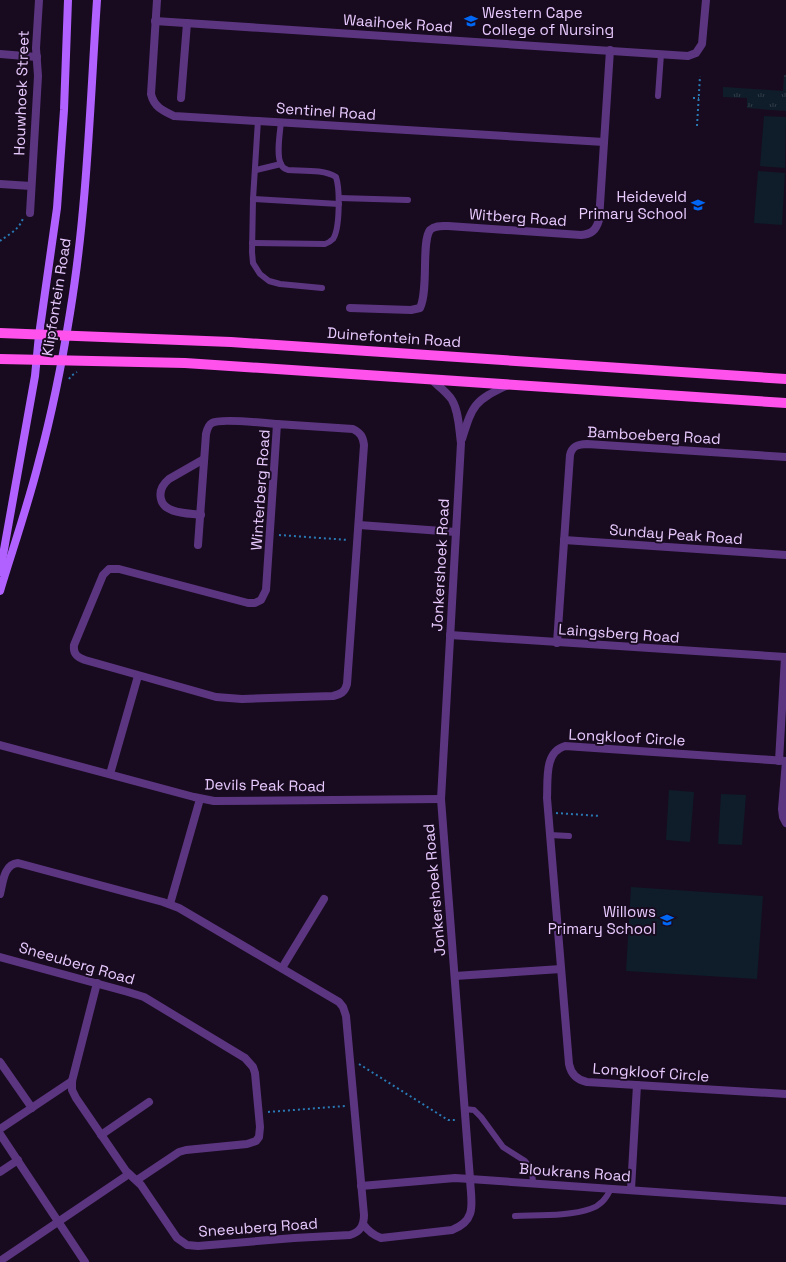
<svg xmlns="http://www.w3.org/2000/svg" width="786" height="1262" font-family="'Space Grotesk',sans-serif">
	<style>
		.grass { fill: #0e1d29 }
		.park { fill: url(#park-tufts) }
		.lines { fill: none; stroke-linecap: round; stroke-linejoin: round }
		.path { stroke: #2979b4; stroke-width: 2; stroke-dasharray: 2 3; stroke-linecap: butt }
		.service { stroke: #5c3580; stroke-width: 6 }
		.minor { stroke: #5c3580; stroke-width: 8 }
		.secondary { stroke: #b161ff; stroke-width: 8 }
		.primary { stroke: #ff51ec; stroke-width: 10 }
		.labels { text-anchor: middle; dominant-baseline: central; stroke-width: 4; stroke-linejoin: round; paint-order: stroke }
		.poi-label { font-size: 15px; fill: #e9caff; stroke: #180b1f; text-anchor: end }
		.street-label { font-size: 15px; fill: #e9caff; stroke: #180b1f }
	</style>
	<defs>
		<pattern id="park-tufts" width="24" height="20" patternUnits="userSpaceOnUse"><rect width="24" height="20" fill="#0e1d29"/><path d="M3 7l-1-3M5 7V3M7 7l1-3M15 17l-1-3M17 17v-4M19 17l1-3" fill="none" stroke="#313c49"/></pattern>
	</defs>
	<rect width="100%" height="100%" fill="#180b1f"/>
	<!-- grass -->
	<g class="grass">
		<polygon points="764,116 786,117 785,168 760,166"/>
		<polygon points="758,171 785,173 782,225 754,223"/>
		<polygon points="669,790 694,792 690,842 666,840"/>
		<polygon points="721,794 746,795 742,845 718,844"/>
		<polygon points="631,887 763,896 757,979 626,971"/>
	</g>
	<!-- park -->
	<polygon class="park" points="784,75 786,75 786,111 747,108 747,98 723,97 723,87 783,91"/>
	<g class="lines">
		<!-- path -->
		<g class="path">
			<polyline points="693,98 699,98"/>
			<polyline points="697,126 700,76"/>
			<path d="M0 241C8 235 20 229 23 218"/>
			<polyline points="69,379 71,376 77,372"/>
			<polyline points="279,535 348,540"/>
			<polyline points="556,813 600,816"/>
			<polyline points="359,1064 448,1120 456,1120"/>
			<polyline points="268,1112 345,1106"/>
		</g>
		<!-- service -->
		<g class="service">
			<polyline points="658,96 661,54"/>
			<polyline points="258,120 253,199 252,252 253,263 260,274 269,281 280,284 322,288"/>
			<polyline points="256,170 281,164"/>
			<polyline points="339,198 408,200"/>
			<polyline points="253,199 339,204"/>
			<path d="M252 243 325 244C328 243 330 242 333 239 340 229 340 189 336 177 324 169 302 171 288 170 285 169 282 167 281 164 276 156 280 132 281 122"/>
			<polyline points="550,835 569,836"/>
			<polyline points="464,1109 474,1110 481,1117 503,1147 525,1161 529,1166 532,1171 533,1183"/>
			<path d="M515 1216C536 1215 571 1216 590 1209 600 1206 607 1198 611 1188"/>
		</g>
		<!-- minor -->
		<g class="minor">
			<path d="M157 0 151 94C154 107 163 111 174 116L604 142"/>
			<polyline points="155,21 688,56 696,53 702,44 706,0"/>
			<polyline points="0,54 37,57"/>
			<polyline points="181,98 187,23"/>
			<polyline points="0,184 31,186"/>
			<polyline points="30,213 38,76 36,48 39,0"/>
			<path d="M350 308 411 310 420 308C429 289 421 242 430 230 435 225 442 226 448 226L581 235C592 234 596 230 599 220L610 50"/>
			<path d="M277 424 353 429C361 433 363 437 364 445L347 684C345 692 341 694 333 696L242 699 216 697 85 660C77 657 73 654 74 645L103 575 109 569H119L248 603H255L261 600 266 590Z"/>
			<path d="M462 439C473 404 474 401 508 385"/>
			<path d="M201 515C189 513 164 514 161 499 159 491 163 484 169 479L204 459"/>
			<polyline points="359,525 456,532"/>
			<polyline points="564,540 786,555"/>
			<path d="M198 545 206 434C207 430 208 425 212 423 219 418 266 423 277 424"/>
			<polyline points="450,635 786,657"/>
			<path d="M557 643 570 455C572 446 578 444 587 444L786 457"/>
			<polyline points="0,745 194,797 214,801 441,799"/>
			<polyline points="779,761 785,657"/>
			<path d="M786 761 565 746C544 752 548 780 547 798L569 1064C571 1074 577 1080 587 1082L786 1094"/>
			<polyline points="786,761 782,809 783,817 786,823"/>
			<polyline points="110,774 138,676"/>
			<path d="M0 894C3 882 4 864 18 863L163 902 179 908 339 1002 343 1007 346 1016 364 1215C364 1226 360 1232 350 1235L294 1238 198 1246 187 1245 177 1238 141 1185 126 1171 76 1098 72 1090V1081L97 983"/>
			<polyline points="170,904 200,799"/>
			<polyline points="0,957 128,992 144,997 245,1058 253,1067 255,1073 260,1127 259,1137 256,1141 247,1144 186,1150 179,1152 137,1180"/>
			<polyline points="282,968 324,899"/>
			<polyline points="455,976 561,969"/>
			<polyline points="0,1062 32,1108"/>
			<polyline points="0,1129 72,1081"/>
			<polyline points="0,1134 85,1262"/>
			<polyline points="101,1135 149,1102"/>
			<polyline points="0,1172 18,1160"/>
			<polyline points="361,1186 455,1178 470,1179 786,1201"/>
			<polyline points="631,1189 637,1085"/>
			<path d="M363 1224C368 1231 373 1235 381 1238L452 1230C478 1220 471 1202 470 1179L441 799 461 443C459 429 459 412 452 400 447 392 438 386 432 380"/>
			<polyline points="0,1261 129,1174"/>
		</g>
		<!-- secondary -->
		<g class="secondary">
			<polyline points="0,572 35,376 39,335 57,208 64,110 68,0"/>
			<path d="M0 591C13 548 28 505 39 461 52 413 62 363 70 313 87 210 90 105 97 0"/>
		</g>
		<!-- primary -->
		<g class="primary">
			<polyline points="0,333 231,342 786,379"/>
			<polyline points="0,359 185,363 786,403"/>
		</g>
	</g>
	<!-- icons -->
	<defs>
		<g id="university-bare" transform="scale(1.08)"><path d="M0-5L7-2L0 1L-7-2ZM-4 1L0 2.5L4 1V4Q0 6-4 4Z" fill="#0067f5" stroke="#180b1f" stroke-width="2.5" paint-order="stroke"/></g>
		<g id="school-bare" transform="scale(1.08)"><path d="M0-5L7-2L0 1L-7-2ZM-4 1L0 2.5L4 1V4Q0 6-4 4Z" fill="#0067f5" stroke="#180b1f" stroke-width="2.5" paint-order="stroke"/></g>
	</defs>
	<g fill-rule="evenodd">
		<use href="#university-bare" x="471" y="21"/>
		<use href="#school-bare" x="698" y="205"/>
		<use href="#school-bare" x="667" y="920"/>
	</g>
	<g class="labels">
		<!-- poi labels -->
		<g class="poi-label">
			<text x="482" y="12" text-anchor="start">Western Cape<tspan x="482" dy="17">College of Nursing</tspan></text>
			<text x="687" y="196">Heideveld<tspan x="687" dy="17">Primary School</tspan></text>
			<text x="656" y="911">Willows<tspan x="656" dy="17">Primary School</tspan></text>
		</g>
		<!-- street labels -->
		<g class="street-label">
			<text transform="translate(398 23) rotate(4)">Waaihoek Road</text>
			<text transform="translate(21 93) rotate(-88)">Houwhoek Street</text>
			<text transform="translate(326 111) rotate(4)">Sentinel Road</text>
			<text transform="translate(518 217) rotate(4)">Witberg Road</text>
			<text transform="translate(56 297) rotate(-81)">Klipfontein Road</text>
			<text transform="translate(394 337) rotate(4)">Duinefontein Road</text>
			<text transform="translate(654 435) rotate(3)">Bamboeberg Road</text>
			<text transform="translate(260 490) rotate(-86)">Winterberg Road</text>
			<text transform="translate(676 534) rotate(4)">Sunday Peak Road</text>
			<text transform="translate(440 565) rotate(-87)">Jonkershoek Road</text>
			<text transform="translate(619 633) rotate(4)">Laingsberg Road</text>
			<text transform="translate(627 737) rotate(3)">Longkloof Circle</text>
			<text transform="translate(265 785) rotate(1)">Devils Peak Road</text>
			<text transform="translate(434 890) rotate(-95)">Jonkershoek Road</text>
			<text transform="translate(77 963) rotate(16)">Sneeuberg Road</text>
			<text transform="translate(651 1072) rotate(4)">Longkloof Circle</text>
			<text transform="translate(575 1172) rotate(4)">Bloukrans Road</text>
			<text transform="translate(258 1227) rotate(-4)">Sneeuberg Road</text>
		</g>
	</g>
</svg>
